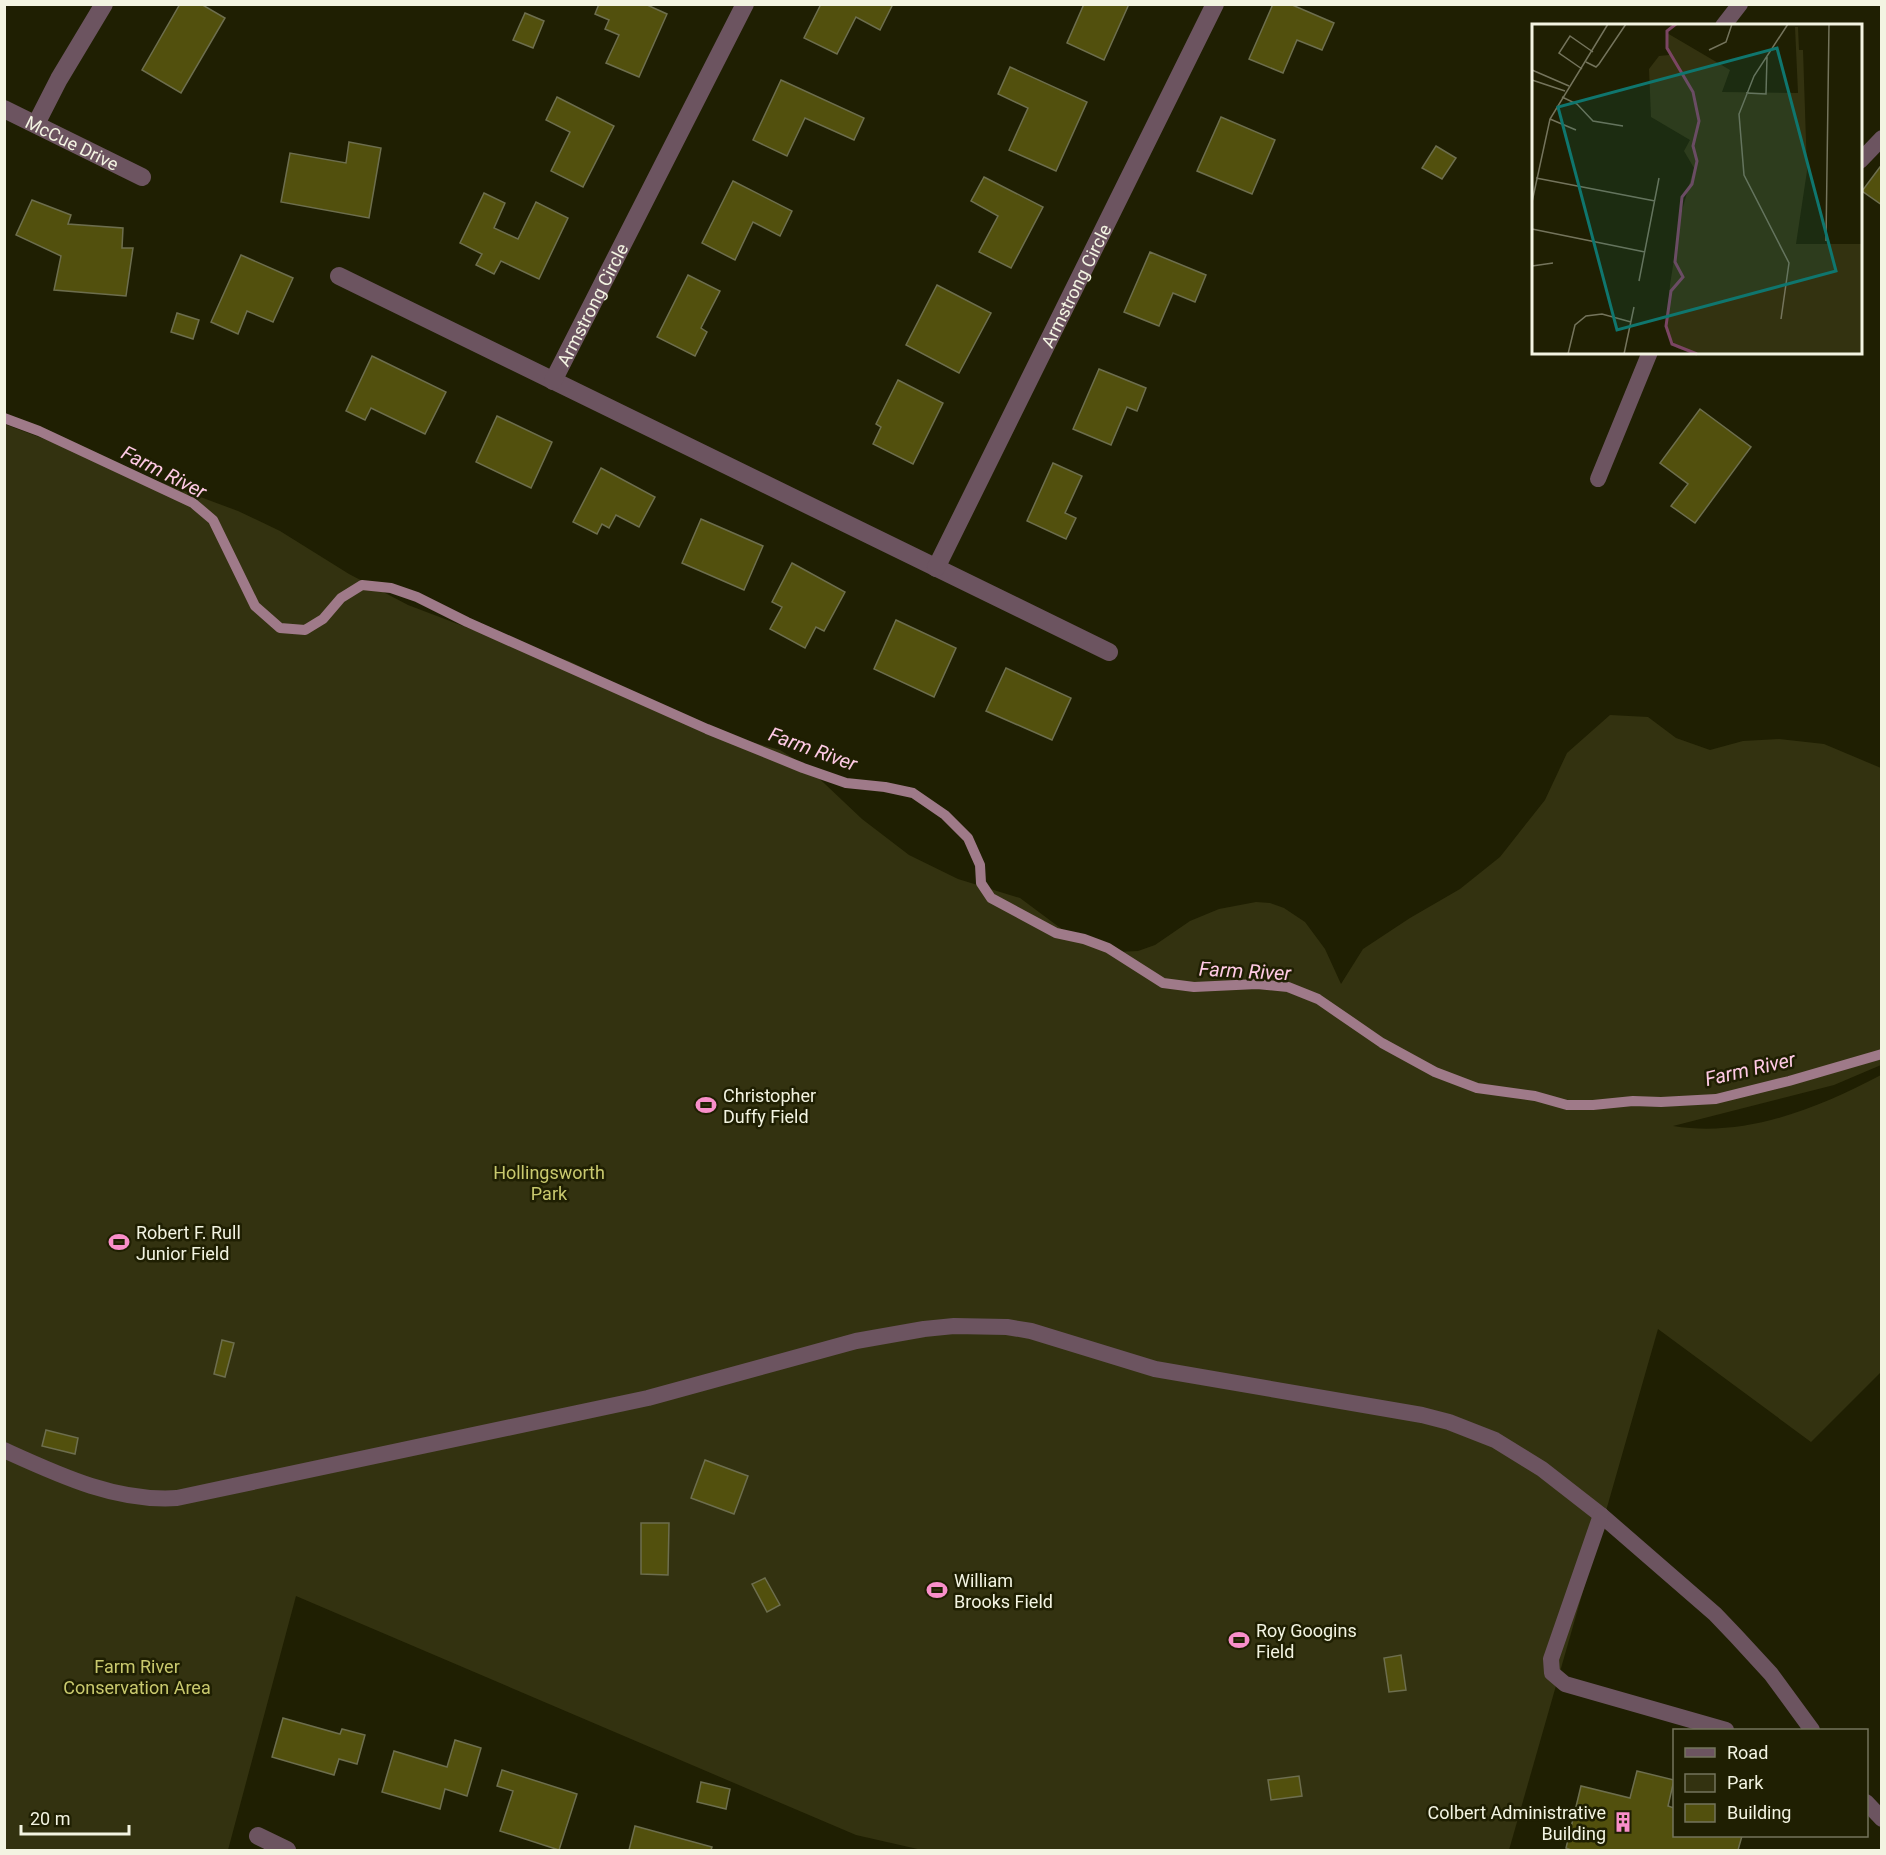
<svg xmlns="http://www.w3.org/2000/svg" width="1886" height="1855" font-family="Roboto,sans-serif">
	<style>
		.green { fill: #333210 }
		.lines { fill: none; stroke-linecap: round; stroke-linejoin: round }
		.stream { stroke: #9f7a89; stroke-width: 10 }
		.building { fill: #52500d; stroke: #6d6e4e; stroke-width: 1.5 }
		.lane { stroke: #6c5460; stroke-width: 16 }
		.street { stroke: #6c5460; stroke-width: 18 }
		.labels { text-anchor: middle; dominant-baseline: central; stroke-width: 5; stroke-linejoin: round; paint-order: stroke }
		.street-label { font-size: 18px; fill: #f3f4e2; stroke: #1f1f02 }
		.poi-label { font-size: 18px; fill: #f3f4e2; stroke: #1f1f02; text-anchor: start }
		.park-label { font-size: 18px; fill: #c9c96e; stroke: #1f1f02 }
		.water-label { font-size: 20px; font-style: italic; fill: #ffcae5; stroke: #1f1f02 }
		.inset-river { fill: none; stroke: #7b4563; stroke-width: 3 }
		.inset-road { fill: none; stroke: #74745c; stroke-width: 1.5 }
		.view { fill: #0f766e; fill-opacity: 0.15; stroke: #0f766e; stroke-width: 3 }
		.inset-edge { fill: none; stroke: #f3f4e2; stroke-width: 3 }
	</style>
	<rect width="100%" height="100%" fill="#1f1f02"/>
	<!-- green -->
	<path class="green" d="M4 424 238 511 280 531 349 574 408 605 471 629 569 661 608 680 661 710 693 726 780 750 807 767 862 819 909 855 958 879 1020 898 1063 930 1094 946 1117 952 1138 951 1155 945 1190 921 1219 909 1256 902 1270 903 1284 908 1305 922 1325 949 1341 984 1363 949 1410 918 1460 889 1500 857 1545 800 1567 753 1610 715 1648 717 1676 738 1710 750 1743 741 1779 739 1824 744 1881 768V1065L1834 1085 1673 1126C1746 1138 1818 1108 1881 1075V1372L1811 1442 1658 1329 1509 1850H922L856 1835 296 1596 228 1850H5Z"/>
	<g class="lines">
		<!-- stream -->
		<polyline class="stream" points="4,418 39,431 193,503 213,520 255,606 280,628 305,630 323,619 341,598 362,585 391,588 417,597 467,622 707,729 803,768 846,783 885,787 913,793 945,815 968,838 980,865 981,883 991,898 1056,933 1084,939 1108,948 1163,983 1194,987 1257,984 1288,987 1318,999 1382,1043 1435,1072 1477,1088 1535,1096 1567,1105 1593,1105 1633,1101 1661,1102 1716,1099 1789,1081 1882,1054"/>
	</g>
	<!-- building -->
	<g class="building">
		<polygon points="180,4 201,4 225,18 181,93 142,70"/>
		<polygon points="599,4 645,4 667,14 639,77 606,63 619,35 605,29 609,20 595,14"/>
		<polygon points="821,4 893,4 880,30 856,17 837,54 804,38"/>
		<polygon points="1129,4 1104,60 1067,43 1084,4"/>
		<polygon points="1273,4 1290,4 1334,23 1322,50 1297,40 1283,73 1249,59"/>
		<polygon points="525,13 544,21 533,48 513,40"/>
		<polygon points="1010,67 1087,102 1056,171 1009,150 1028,108 998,94"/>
		<polygon points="781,80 864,118 854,140 805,118 787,156 753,140"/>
		<polygon points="557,97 614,126 583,187 551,171 570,132 546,120"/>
		<polygon points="1221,117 1275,140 1252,194 1197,171"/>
		<polygon points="349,142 381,148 369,218 281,202 290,153 346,163"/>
		<polygon points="1436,146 1456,158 1442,179 1422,168"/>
		<polygon points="1880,167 1882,168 1882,205 1862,191"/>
		<polygon points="984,177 1043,207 1011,268 979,252 998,216 971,201"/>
		<polygon points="733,181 792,211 780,236 753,222 735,260 702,243"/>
		<polygon points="484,193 505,203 494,228 518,239 536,202 568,218 539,279 501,261 494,274 476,265 482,254 460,243"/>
		<polygon points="32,200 71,215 68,224 123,228 122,248 133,248 126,296 54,290 61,256 16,235"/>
		<polygon points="1150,252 1206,275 1195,302 1173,293 1159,326 1124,312"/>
		<polygon points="241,255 293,278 273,322 247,311 238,334 211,322"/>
		<polygon points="688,275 720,291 701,328 707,332 695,356 657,337"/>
		<polygon points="937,285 991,313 959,373 906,345"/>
		<polygon points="177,313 199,320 193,339 171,332"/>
		<polygon points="372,356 446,392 425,434 371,408 365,420 346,411"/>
		<polygon points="1099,369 1146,388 1137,411 1127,407 1111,445 1073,429"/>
		<polygon points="898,380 943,403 913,464 873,444 881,427 876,424"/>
		<polygon points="1700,409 1751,447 1695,523 1671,506 1688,484 1660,463"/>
		<polygon points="497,416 552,442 531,488 476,462"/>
		<polygon points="1053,463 1082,476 1065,513 1076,518 1066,539 1027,521"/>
		<polygon points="601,468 655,497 639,527 616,515 609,528 602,524 597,534 573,522"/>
		<polygon points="701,519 763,546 744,590 682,563"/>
		<polygon points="792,563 845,592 824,631 816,627 805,648 770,629 782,607 772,602"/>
		<polygon points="896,620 956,648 934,697 874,669"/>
		<polygon points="1006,668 1071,698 1052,740 986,711"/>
		<polygon points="222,1340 234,1343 225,1377 214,1374"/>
		<polygon points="46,1430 78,1438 75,1454 42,1446"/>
		<polygon points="705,1460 748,1476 734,1514 691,1498"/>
		<polygon points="641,1523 669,1523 668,1575 641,1574"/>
		<polygon points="765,1578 780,1605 767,1612 752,1584"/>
		<polygon points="1401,1655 1406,1690 1389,1692 1384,1658"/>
		<polygon points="283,1718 340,1734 342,1729 365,1735 357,1764 339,1759 334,1775 272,1757"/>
		<polygon points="455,1740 481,1748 467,1796 445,1789 440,1809 382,1792 394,1751 447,1767"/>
		<polygon points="502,1770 577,1794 559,1850 500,1831 513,1791 497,1786"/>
		<polygon points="1637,1771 1674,1780 1668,1806 1674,1808 1674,1836 1742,1836 1738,1850 1571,1850 1566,1848 1581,1786 1630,1798"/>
		<polygon points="1299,1776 1302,1796 1271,1800 1268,1780"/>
		<polygon points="701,1782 730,1789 726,1809 697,1802"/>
		<polygon points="635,1826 712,1847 711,1850 629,1850"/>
	</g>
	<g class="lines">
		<!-- lane -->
		<g class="lane">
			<polyline points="1723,26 1740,4"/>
			<polyline points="1860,161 1882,138"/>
			<polyline points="1598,479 1650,352"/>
			<path d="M4 1450C59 1475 116 1502 177 1498L648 1398 856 1341 924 1329 954 1326 1007 1327 1031 1331 1155 1369 1422 1415 1449 1422 1495 1440 1542 1469 1601 1515 1715 1614 1736 1636 1771 1674 1812 1730"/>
			<polyline points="1601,1515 1551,1659 1552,1673 1565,1684 1726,1730"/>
			<polyline points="1866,1802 1882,1819"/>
		</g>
		<!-- street -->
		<g class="street">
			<path id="s1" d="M4 109 142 177"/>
			<polyline points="36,124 59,79 104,4"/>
			<polyline points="339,276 1109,652"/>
			<path id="s2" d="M553 381 745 4"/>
			<path id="s3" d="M936 568 1215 4"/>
			<polyline points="258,1836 287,1850"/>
		</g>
	</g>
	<!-- icons -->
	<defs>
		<g id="stadium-bare" transform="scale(1.62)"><path d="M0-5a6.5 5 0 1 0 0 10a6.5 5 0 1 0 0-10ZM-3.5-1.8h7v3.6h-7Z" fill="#f98fca" stroke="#1f1f02" stroke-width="2.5" paint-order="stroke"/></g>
		<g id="building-bare" transform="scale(1.62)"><path d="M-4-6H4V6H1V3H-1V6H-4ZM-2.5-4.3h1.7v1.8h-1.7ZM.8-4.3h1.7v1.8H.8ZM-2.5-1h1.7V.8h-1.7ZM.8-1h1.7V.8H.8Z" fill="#f98fca" stroke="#1f1f02" stroke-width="2.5" paint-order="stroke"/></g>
	</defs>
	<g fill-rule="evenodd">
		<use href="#stadium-bare" x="706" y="1105"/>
		<use href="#stadium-bare" x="119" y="1242"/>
		<use href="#stadium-bare" x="937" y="1590"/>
		<use href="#stadium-bare" x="1239" y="1640"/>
		<use href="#building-bare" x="1623" y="1822"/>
	</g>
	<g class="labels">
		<!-- street labels -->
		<g class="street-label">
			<text stroke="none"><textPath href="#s1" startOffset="76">McCue Drive</textPath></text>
			<text stroke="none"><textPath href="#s3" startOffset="315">Armstrong Circle</textPath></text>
			<text stroke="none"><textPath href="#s2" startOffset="86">Armstrong Circle</textPath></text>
		</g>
		<!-- poi labels -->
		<g class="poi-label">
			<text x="723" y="1095">Christopher<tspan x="723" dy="21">Duffy Field</tspan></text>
			<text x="136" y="1232">Robert F. Rull<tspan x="136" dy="21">Junior Field</tspan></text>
			<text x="954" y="1580">William<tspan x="954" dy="21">Brooks Field</tspan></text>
			<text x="1256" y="1630">Roy Googins<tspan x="1256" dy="21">Field</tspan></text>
			<text x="1606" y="1812" text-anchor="end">Colbert Administrative<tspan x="1606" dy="21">Building</tspan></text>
		</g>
		<!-- park labels -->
		<g class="park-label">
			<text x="549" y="1172">Hollingsworth<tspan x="549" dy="21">Park</tspan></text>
			<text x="137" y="1666">Farm River<tspan x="137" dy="21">Conservation Area</tspan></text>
		</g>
		<!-- water labels -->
		<g class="water-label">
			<text transform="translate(164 472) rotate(27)">Farm River</text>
			<text transform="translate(813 749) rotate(20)">Farm River</text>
			<text transform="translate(1245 971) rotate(3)">Farm River</text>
			<text transform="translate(1750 1069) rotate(-13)">Farm River</text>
		</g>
	</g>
	<!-- overview -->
	<g transform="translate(1532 24)">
		<rect width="330" height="330" fill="#1f1f02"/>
		<path d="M263 3H266L267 26H271L275 147 264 220H330V330H165L145 324 134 307 138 261 149 190 162 144 152 127 158 116 119 93 117 45 127 32 137 31 135 9 198 46 190 68 266 69Z" fill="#333210"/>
		<path class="inset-river" d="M144 0 135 7V24L161 68 167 97 161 122 165 137 160 160 150 173 143 238 151 253 139 267 134 302 140 320 165 330"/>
		<path class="inset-road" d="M177 26 194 18 200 0M54 38 64 43 67 40 94 0M50 45 27 29 38 12 61 28M0 46 37 62M0 56 33 67M214 69 234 70 235 33M30 73 45 80 61 97 91 102M18 95 44 106M4 154 123 177M0 178 18 95 76 0M0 205 113 228M294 217 297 0M0 242 21 239M107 257 127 154M249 295 257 239 212 151 207 90 222 52 256 0M36 330 43 301 54 292 70 290 99 298M92 330 102 283"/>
		<path class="view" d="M245 24 304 247 85 306 26 83Z"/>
		<rect width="330" height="330" class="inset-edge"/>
	</g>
	<!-- border -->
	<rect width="1886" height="1855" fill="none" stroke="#f3f4e2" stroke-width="12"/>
	<!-- legend -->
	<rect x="1673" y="1729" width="195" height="108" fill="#1f1f02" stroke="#74745c" stroke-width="1.5"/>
	<rect x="1685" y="1748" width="30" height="9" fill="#6c5460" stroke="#74745c" stroke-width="1.5"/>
	<text x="1727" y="1759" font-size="18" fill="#f3f4e2">Road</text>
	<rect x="1685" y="1774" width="30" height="18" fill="#333210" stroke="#74745c" stroke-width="1.5"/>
	<text x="1727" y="1789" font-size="18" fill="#f3f4e2">Park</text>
	<rect x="1685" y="1804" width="30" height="18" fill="#52500d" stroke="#74745c" stroke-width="1.5"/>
	<text x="1727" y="1819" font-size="18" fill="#f3f4e2">Building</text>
	<!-- scale -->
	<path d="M21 1825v9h108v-9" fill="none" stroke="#f3f4e2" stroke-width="3"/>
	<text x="30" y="1825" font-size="18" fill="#f3f4e2" stroke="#1f1f02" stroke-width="4.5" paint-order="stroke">20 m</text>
</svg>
